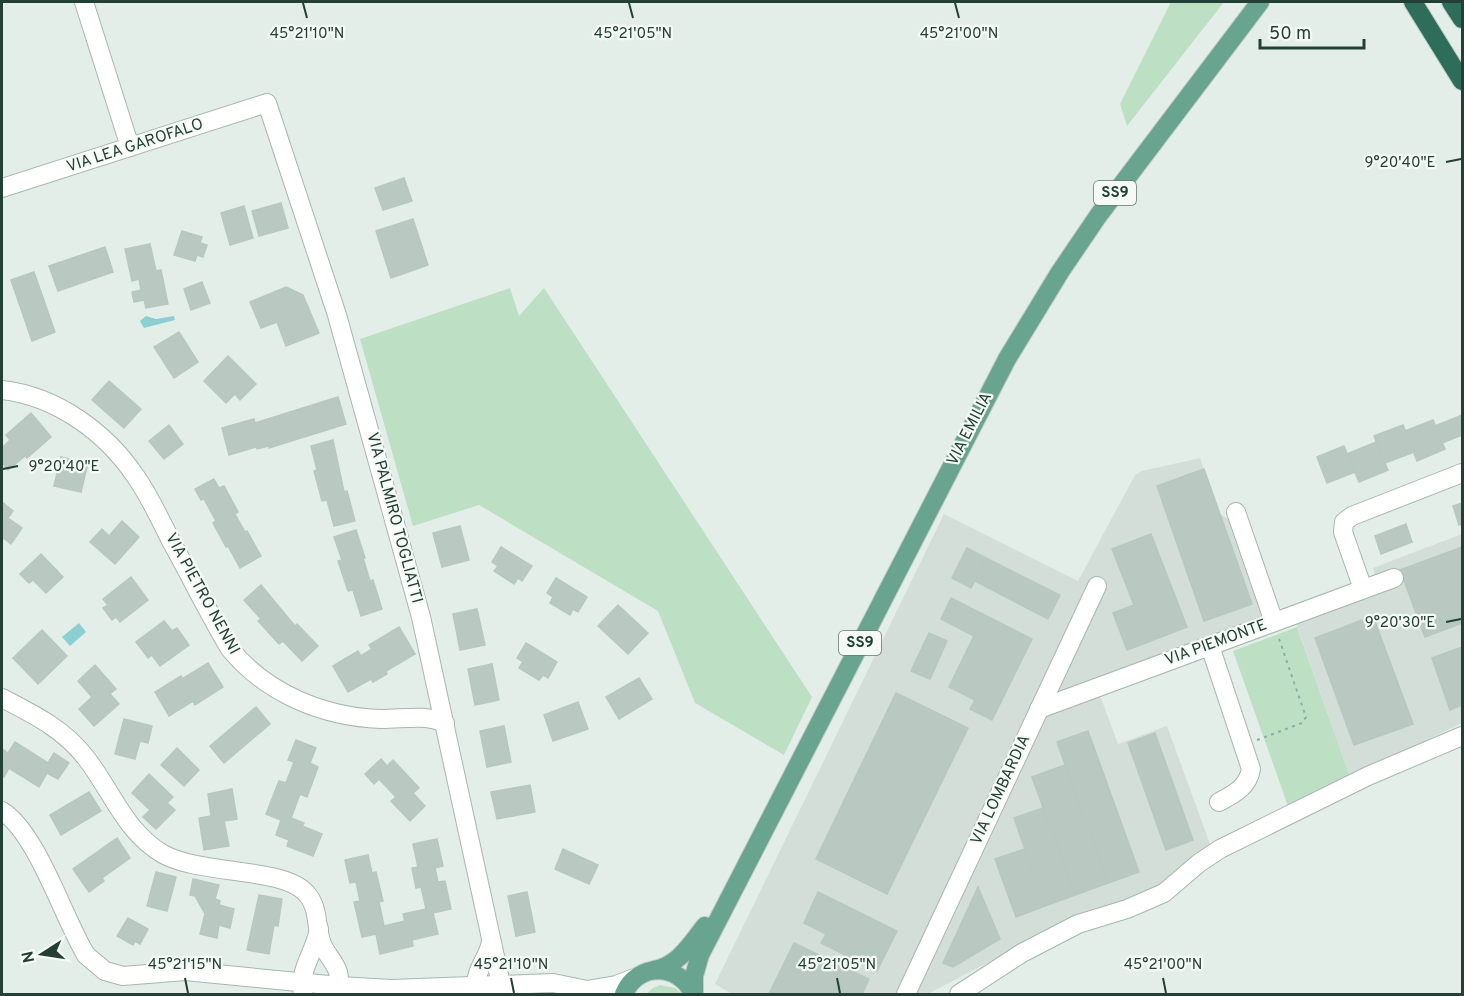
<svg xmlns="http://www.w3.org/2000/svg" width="1464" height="996" font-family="Overpass,sans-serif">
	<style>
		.built { fill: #d2ded7 }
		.green { fill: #bddfc3 }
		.water { fill: #8ccfd3 }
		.building { fill: #b9c9c1; stroke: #b6c8bf; stroke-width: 1.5 }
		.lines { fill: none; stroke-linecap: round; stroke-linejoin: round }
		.minor-casing { stroke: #a6b6b0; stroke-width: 20 }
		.major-casing { stroke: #c1cac7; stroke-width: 20 }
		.highway-casing { stroke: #c1cac7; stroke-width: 20 }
		.path { stroke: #84b29f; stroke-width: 2; stroke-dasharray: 3 4.5; stroke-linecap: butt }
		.minor { stroke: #fff; stroke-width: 18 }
		.major { stroke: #68a48f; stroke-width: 18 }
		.highway { stroke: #2e6d5a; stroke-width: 18 }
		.ticks { fill: none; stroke: #234036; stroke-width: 2 }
		.labels { text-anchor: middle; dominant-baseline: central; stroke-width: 4.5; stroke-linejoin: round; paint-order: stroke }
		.shield { fill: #f5faf7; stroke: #627870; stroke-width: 1.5 }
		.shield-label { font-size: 15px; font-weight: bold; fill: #234036 }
		.street-label { font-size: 16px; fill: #234036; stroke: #f5faf7 }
		.ticks-label { font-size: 15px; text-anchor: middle; fill: #234036; stroke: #f5faf7; stroke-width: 4.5; stroke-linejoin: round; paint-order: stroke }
	</style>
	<rect width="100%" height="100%" fill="#e4eee9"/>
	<!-- built -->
	<g class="built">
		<polygon points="1200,458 1220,514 1235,523 1271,626 1098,690 1118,744 1167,726 1210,844 1155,890 1076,916 928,994 732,994 715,984 944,514 1078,581 1135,475 1142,471"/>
		<polygon points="1462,534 1462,723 1350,777 1294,617 1379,586 1373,568"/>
	</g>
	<!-- green -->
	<g class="green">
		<polygon points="1171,2 1224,2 1127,126 1120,104"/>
		<polygon points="510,288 519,316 544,288 812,697 784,755 695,703 658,611 479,505 413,526 360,339"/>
		<polygon points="1297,627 1350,777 1288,806 1233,651"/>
		<polygon points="660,985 675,988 682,994 646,994 653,988"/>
	</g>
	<!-- water -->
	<g class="water">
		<polygon points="146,316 156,319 174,316 175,320 144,328 140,321"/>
		<polygon points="79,623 86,632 70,646 62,637"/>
	</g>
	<!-- building -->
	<g class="building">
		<polygon points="404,178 412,201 383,210 375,188"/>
		<polygon points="281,203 288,228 259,236 252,211"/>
		<polygon points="244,206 253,238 230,245 221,213"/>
		<polygon points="413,219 428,265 391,278 376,231"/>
		<polygon points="182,231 202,237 200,243 207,245 203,257 197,255 195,261 174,255"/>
		<polygon points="150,244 156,271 161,270 168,304 146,308 144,300 134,302 132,292 141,290 139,279 132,281 125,249"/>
		<polygon points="105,247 113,272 58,291 49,266"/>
		<polygon points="34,272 55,332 32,341 11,280"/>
		<polygon points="202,282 210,303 191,310 184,289"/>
		<polygon points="286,287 303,295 319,333 286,346 277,322 261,328 250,302"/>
		<polygon points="179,332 198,362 174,378 154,347"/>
		<polygon points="228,356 256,384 240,400 235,394 226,403 204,381"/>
		<polygon points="109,381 141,409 124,428 92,400"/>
		<polygon points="338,397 346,424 269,448 269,446 257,449 256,447 229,455 222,428 254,419 255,423"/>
		<polygon points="31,413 51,437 27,458 25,456 8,470 2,462 2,448 10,440 6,435"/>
		<polygon points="1462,415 1462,435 1442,443 1435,426"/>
		<polygon points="1433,420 1445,449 1417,461 1405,431"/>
		<polygon points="169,425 183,444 164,459 149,441"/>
		<polygon points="1403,425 1414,452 1385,463 1374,436"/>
		<polygon points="333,440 344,492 347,491 355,521 334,526 327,500 322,501 314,471 317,470 311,446"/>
		<polygon points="1376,442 1388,470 1359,482 1347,454"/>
		<polygon points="1344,446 1355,472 1327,483 1317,457"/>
		<polygon points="61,457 88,463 81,492 54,486"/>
		<polygon points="1204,469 1252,604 1204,621 1157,486"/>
		<polygon points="214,479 219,488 224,486 238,512 235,514 245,532 247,531 261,556 240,568 228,546 226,547 213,523 216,521 204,499 201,500 195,489"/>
		<polygon points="2,502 13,511 8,518 22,528 11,544 2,537"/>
		<polygon points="1462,503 1462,524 1459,525 1453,506"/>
		<polygon points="122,521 139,537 115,564 90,542 102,529 109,536"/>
		<polygon points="1406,524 1412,542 1381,554 1375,536"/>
		<polygon points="460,526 469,560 442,567 433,533"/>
		<polygon points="356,530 365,558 363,558 370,581 373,580 382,609 361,616 353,590 348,591 338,561 342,560 334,537"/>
		<polygon points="1151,534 1187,627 1127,650 1113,613 1134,605 1112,549"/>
		<polygon points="501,547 532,566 522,581 518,578 514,584 494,571 498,566 492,562"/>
		<polygon points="1462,547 1462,623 1425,637 1400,570"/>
		<polygon points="967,548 986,558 971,588 952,578"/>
		<polygon points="41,554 63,577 46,593 33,580 29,583 20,574"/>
		<polygon points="986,558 1060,595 1048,619 975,581"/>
		<polygon points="131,577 148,600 120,622 116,617 112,620 103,608 108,605 103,599"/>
		<polygon points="556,578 587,597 578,612 573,609 570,615 550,603 553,597 547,593"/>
		<polygon points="261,585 295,626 297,624 318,646 302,661 283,641 279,644 258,621 261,619 244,600"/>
		<polygon points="951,598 1032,639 992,720 970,709 975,700 949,687 974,636 941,619"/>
		<polygon points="618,605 648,633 628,654 598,626"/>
		<polygon points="477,609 485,645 460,650 453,614"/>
		<polygon points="1373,616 1413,724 1354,745 1315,638"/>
		<polygon points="164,621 172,631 177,628 189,645 160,666 152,655 148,658 136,642"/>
		<polygon points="399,627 415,654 386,671 387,674 373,682 371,679 348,692 333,666 358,651 361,656 372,649 369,645"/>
		<polygon points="42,630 67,656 38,684 13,658"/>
		<polygon points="929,633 947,641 930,679 911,671"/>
		<polygon points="526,643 557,662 548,678 543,675 539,680 519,668 523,662 517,658"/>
		<polygon points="1462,647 1462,705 1450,710 1432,658"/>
		<polygon points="208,663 223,687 195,705 193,701 169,716 155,692 181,676 182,679"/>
		<polygon points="492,664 499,700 475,705 468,669"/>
		<polygon points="95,665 116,689 110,694 119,704 94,726 79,709 92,697 78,681"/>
		<polygon points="639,678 652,699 619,719 606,697"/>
		<polygon points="896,693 968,728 887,894 816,859"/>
		<polygon points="578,702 588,729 553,741 544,715"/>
		<polygon points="256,707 270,724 224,763 210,746"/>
		<polygon points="124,719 152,726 148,743 140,741 135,759 115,754"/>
		<polygon points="504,726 511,762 487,767 480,731"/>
		<polygon points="1088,731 1139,872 1108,883 1057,742"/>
		<polygon points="1155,733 1193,840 1166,850 1128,743"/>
		<polygon points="296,740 316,748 310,763 318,767 307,797 300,794 291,818 304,823 302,826 322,834 313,856 287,846 289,840 276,835 281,820 266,814 279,781 286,783 294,762 288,760"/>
		<polygon points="15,742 48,763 54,753 69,763 58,779 47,773 39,787 9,768 4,777 2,775 2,749 8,753"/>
		<polygon points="177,748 199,770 184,786 161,765"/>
		<polygon points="381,759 387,766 393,760 419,788 413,793 425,806 410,821 391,801 396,797 379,779 374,784 365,774"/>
		<polygon points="1065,765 1108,883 1075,895 1032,777"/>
		<polygon points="149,774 173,797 167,803 175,810 156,829 143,817 150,810 132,793"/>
		<polygon points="530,785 535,812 497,819 491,792"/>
		<polygon points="232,789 237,819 224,821 229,846 204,850 199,818 211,816 208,794"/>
		<polygon points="89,792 101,811 61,835 50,815"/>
		<polygon points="1043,808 1075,895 1045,906 1014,818"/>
		<polygon points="117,838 130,858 102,878 104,881 89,892 73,869"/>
		<polygon points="437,839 443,866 435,868 438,882 445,881 451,909 433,913 438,934 412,940 413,946 380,954 376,934 362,937 354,902 360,901 356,882 350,883 345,860 368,855 372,873 376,872 383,901 379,902 384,926 405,921 403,914 426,909 421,887 416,888 412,868 418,867 413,844"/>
		<polygon points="563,849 598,865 589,884 555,869"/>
		<polygon points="1025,849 1045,906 1016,917 995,859"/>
		<polygon points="156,872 176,877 167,911 147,906"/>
		<polygon points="193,879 219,885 215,899 220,901 219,905 234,909 230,928 219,925 217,938 200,934 205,914 195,896 190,895"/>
		<polygon points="978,887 1000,939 953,967 943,963"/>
		<polygon points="527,892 535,932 516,936 508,896"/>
		<polygon points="818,892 897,931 877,971 821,943 826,934 804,923"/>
		<polygon points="259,895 282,899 278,926 274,925 269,954 247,950"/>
		<polygon points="128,918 148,929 140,944 135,941 133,945 117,936"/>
		<polygon points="794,943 869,979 862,994 769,994"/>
	</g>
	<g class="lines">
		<!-- minor casing -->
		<g class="minor-casing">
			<g id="minor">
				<polyline points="84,2 130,147"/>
				<polyline points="2,188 267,103 337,315 421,617 501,984"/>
				<path d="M2 390C56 396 106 432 136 477 150 497 160 519 171 541 191 577 209 614 230 649 267 694 324 717 381 719 404 719 424 714 445 723"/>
				<polyline points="1236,512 1274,622"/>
				<polyline points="1363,589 1343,532 1344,522 1352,516 1462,473"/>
				<path d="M1210 646 1251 769C1248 787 1234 794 1219 802"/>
				<path d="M2 698C33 714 64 729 86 758 112 791 125 832 163 854 200 875 283 867 306 893 320 908 315 927 322 944 326 954 335 962 338 972 340 980 339 987 337 994"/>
				<polyline points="1039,709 1394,578"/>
				<path d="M2 811C37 833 63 917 86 955L105 971 123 976 185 971 339 986 392 989 553 983 587 990 597 994"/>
				<path d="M476 985C476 968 489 957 491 941"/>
				<polyline points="587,990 616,985 637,977"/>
				<path d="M303 994C298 970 315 952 319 929"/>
				<polyline points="906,994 1097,586"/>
				<polyline points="959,994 1022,953 1078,924 1127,909 1164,893 1199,863 1220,849 1368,776 1462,736"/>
			</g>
		</g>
		<!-- major casing -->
		<g class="major-casing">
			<g id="major">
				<path d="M654 970C678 966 691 944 705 926"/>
				<path d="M624 994C637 962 680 963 693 994"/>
				<polyline points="694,994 694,976 700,955 1007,359 1060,272 1098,216 1260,2"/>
			</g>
		</g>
		<!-- highway casing -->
		<g class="highway-casing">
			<g id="highway">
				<polyline points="1413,2 1462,81"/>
				<polyline points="1451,2 1462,19"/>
			</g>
		</g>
		<!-- path -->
		<polyline class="path" points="1257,740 1302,723 1306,717 1278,636"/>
		<!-- minor -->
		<use href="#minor" class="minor"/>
		<!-- major -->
		<use href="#major" class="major"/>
		<!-- highway -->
		<use href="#highway" class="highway"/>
	</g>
	<!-- ticks -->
	<path class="ticks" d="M303 3 307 18M629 3 633 18M955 3 959 18M1446 162 1461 159M3 469 18 466M1446 622 1461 619M185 978 188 993M511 978 514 993M837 978 840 993M1163 978 1166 993"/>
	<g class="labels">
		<!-- shield labels -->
		<g class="shield">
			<rect x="1094" y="181" width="42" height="24" rx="4.5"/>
			<rect x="839" y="631" width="42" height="24" rx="4.5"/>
		</g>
		<g class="shield-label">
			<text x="1115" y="193">SS9</text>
			<text x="860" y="643">SS9</text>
		</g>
		<!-- street labels -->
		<g class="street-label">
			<text transform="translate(135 146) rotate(-18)">VIA LEA GAROFALO</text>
			<text transform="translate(970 429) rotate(-63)">VIA EMILIA</text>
			<text transform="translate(394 518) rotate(75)">VIA PALMIRO TOGLIATTI</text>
			<text transform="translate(202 594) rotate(61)">VIA PIETRO NENNI</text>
			<text transform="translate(1216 643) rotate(-20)">VIA PIEMONTE</text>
			<text transform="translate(1001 790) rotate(-65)">VIA LOMBARDIA</text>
		</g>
	</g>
	<g class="ticks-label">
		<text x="307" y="38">45°21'10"N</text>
		<text x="633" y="38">45°21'05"N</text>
		<text x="959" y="38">45°21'00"N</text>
		<text x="1400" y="167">9°20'40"E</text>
		<text x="64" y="471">9°20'40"E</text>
		<text x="1400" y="627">9°20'30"E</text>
		<text x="185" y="969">45°21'15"N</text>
		<text x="511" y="969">45°21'10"N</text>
		<text x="837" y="969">45°21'05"N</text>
		<text x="1163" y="969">45°21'00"N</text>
	</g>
	<!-- border -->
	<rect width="1464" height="996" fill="none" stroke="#234036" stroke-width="6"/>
	<!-- north arrow -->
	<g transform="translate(42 954) rotate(258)" stroke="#f5faf7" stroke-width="4.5" paint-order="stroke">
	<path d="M0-4.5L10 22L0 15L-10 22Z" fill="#234036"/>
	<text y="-9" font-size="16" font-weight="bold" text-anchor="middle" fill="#234036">N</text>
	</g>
	<!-- scale -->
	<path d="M1260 39v9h104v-9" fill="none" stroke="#234036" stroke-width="3"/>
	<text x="1269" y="39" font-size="18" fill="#234036" stroke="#f5faf7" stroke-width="4.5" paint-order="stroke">50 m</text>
</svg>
